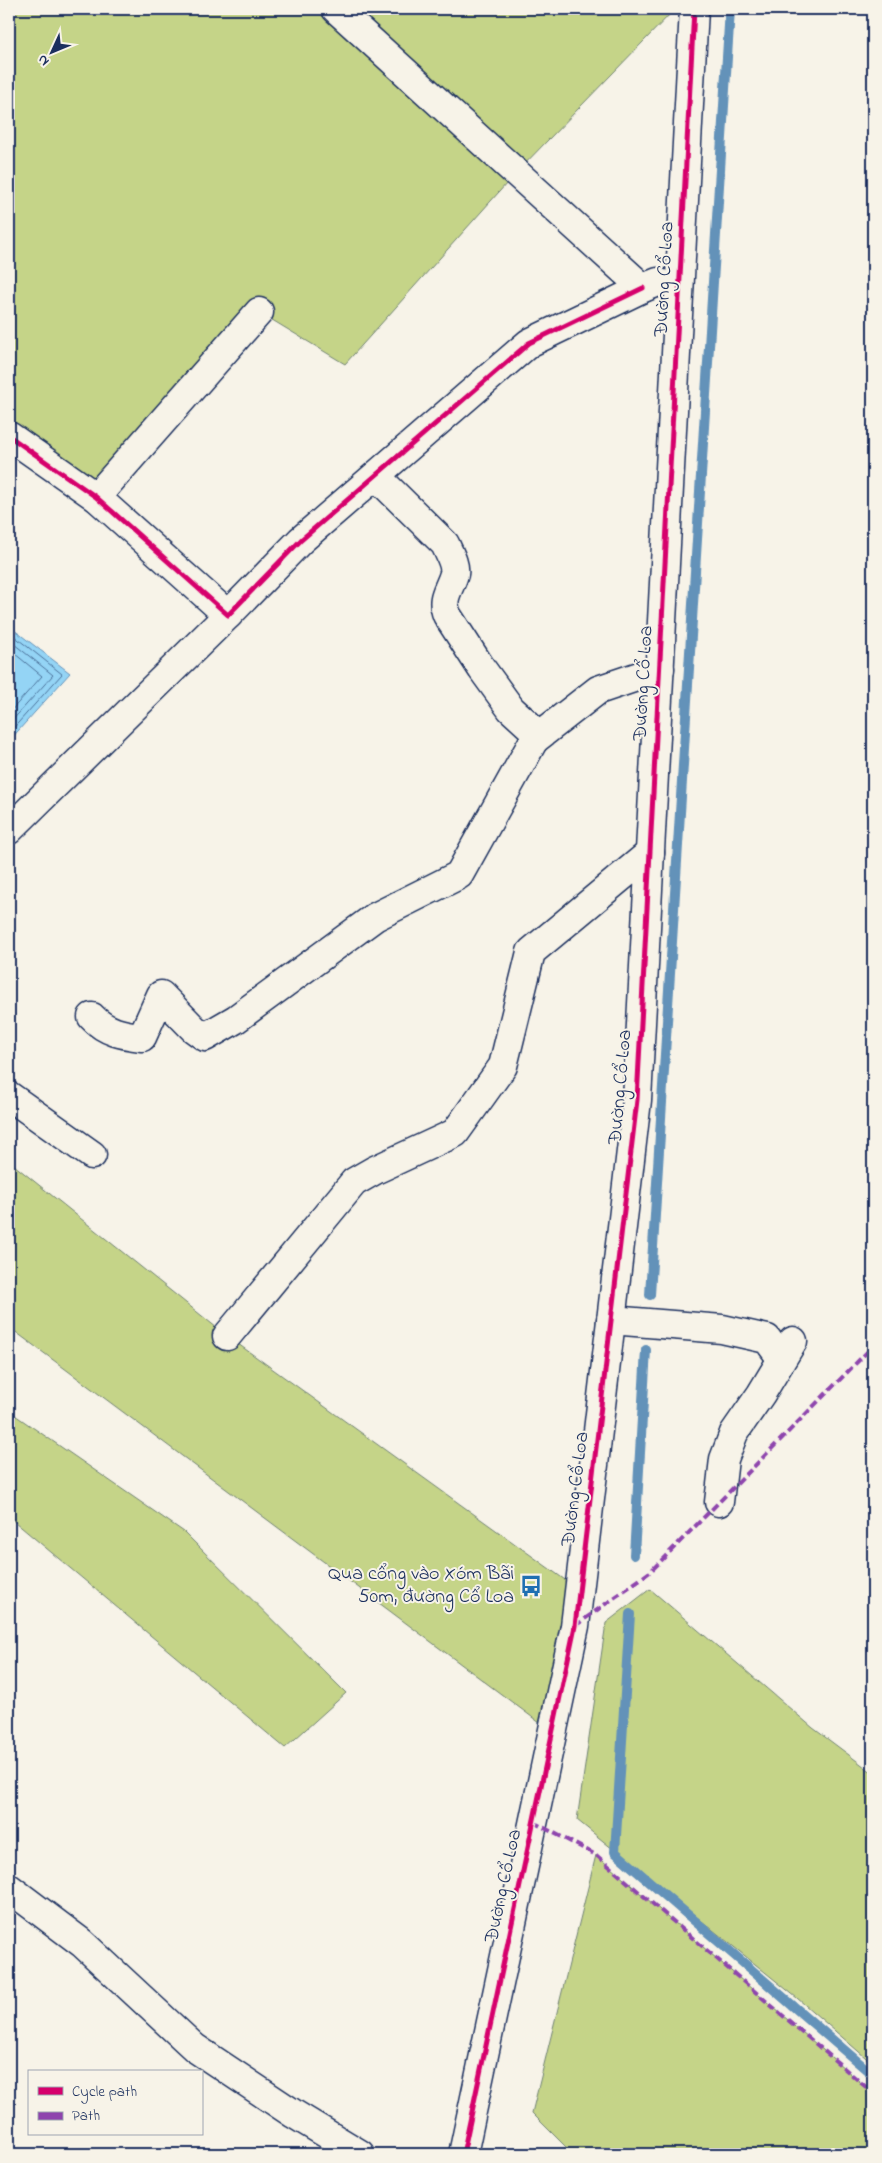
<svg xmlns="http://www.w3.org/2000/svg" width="882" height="2163" font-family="'Indie Flower',sans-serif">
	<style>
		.green { fill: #c5d488; stroke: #708273 }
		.water { fill: #94d4f5; stroke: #6492b9 }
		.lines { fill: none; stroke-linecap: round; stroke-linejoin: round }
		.shore { stroke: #4b719a; stroke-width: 1 }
		.stream { stroke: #6492b9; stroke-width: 10 }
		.minor-casing { stroke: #1b2f5e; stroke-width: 31 }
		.minor { stroke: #f7f3e8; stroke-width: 28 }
		.quiet { stroke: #8e44ad; stroke-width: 4; stroke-dasharray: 8 4; stroke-linecap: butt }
		.cycleway-casing { stroke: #f7f3e8; stroke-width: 8 }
		.cycleway { stroke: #d6006c; stroke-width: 5 }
		.labels { text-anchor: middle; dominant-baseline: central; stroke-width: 4; stroke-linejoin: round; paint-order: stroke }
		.street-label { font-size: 20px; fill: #1b2f5e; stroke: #f7f3e8 }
		.poi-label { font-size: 20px; fill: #1b2f5e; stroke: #f7f3e8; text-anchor: end }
	</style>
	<rect width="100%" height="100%" fill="#f7f3e8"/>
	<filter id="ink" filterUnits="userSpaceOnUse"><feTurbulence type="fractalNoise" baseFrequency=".02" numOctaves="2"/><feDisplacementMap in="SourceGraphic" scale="10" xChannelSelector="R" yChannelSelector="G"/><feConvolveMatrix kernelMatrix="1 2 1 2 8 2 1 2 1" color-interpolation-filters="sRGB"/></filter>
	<g filter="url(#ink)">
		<!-- green -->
		<g class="green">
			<polygon points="9,9 675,9 516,173 345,364 259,312 96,497 9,436"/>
			<polygon points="9,1161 227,1336 579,1590 552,1732 9,1327"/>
			<polygon points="9,1411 184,1532 346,1693 285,1748 9,1517"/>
			<polygon points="650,1589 813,1728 873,1773 873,2064 797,1998 577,1820 606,1623"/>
			<polygon points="596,1855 873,2093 873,2154 573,2154 532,2113"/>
		</g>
		<!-- water -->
		<polygon class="water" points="9,626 70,673 9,741"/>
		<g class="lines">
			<!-- shore -->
			<g class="shore">
				<polyline points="9,632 62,674 9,733"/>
				<polyline points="9,640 53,675 9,724"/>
				<polyline points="9,649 42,676 9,713"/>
			</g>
			<!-- stream -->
			<g class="stream">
				<polyline points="650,1295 730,9"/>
				<polyline points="634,1555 646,1350"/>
				<polyline points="630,1614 615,1852 873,2075"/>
			</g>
			<!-- minor casing -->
			<g class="minor-casing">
				<g id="minor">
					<polyline points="336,9 643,288 658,282"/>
					<polyline points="9,436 96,497 228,615 301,540 529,343 643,288"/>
					<path d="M376 476 445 544C449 553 456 565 454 574 449 591 440 597 447 615L482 669 511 709 534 730V740L598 690 660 669"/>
					<polyline points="96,497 259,312"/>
					<polyline points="9,830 228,615"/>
					<path d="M92 1017C106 1032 123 1035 142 1037L161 995 194 1029 205 1037 236 1019 375 917 459 875 534 740"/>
					<polyline points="9,1096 92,1155"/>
					<polyline points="611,1320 722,1329 767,1339 781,1358"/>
					<polyline points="227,1336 354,1182 375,1170 455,1133 503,1066 531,952 650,853"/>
					<polyline points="719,1502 724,1459 734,1433 761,1394 793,1341"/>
					<polyline points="9,1888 82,1943 195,2048 294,2114 360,2154"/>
					<polyline points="463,2154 575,1626 637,1100 694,9"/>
				</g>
			</g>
			<!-- minor -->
			<use href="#minor" class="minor"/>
			<!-- quiet -->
			<g class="quiet">
				<polyline points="575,1626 650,1572 873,1346"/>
				<polyline points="533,1822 596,1855 873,2093"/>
			</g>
			<!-- cycleway casing -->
			<g class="cycleway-casing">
				<g id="cycleway">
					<polyline points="9,436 96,497 228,615 301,540 529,343 643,288"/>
					<polyline points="463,2154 575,1626 637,1100 694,9"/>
				</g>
			</g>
			<!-- cycleway -->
			<use href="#cycleway" class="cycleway"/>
		</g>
	</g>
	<!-- icons -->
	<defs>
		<g id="bus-bare" transform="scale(1.725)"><path d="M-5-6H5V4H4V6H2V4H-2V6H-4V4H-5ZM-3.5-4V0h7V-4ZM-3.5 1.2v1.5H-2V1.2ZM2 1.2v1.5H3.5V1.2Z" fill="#1f6fb2" stroke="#f7f3e8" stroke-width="2.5" paint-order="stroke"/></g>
	</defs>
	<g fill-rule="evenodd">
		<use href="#bus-bare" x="531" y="1586"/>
	</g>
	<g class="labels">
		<!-- street labels -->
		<g class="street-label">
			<text transform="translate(665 279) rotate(-87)">Đường Cổ Loa</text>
			<text transform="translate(644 683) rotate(-87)">Đường Cổ Loa</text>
			<text transform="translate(621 1087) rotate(-85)">Đường Cổ Loa</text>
			<text transform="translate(576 1489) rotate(-83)">Đường Cổ Loa</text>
			<text transform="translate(504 1886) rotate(-78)">Đường Cổ Loa</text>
		</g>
		<!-- poi labels -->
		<g class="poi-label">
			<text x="514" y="1574">Qua cổng vào Xóm Bãi<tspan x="514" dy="23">50m, đường Cổ Loa</tspan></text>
		</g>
	</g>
	<!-- margin -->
	<rect width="882" height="2163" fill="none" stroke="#f7f3e8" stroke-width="30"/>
	<rect x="15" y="15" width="852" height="2133" fill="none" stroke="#1b2f5e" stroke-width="2" filter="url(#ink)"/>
	<!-- legend -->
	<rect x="28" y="2070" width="175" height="65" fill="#f7f3e8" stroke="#9fa5b1"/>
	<rect x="38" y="2087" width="25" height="8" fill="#d6006c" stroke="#9fa5b1"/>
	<text x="72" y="2096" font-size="15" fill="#1b2f5e">Cycle path</text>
	<rect x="38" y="2112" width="25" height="8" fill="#8e44ad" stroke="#9fa5b1"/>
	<text x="72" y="2120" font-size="15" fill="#1b2f5e">Path</text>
	<!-- north arrow -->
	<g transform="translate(52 52) rotate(226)" stroke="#f7f3e8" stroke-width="4" paint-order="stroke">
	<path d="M0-4L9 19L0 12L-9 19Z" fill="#1b2f5e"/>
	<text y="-8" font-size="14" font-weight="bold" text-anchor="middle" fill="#1b2f5e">N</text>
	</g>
</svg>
